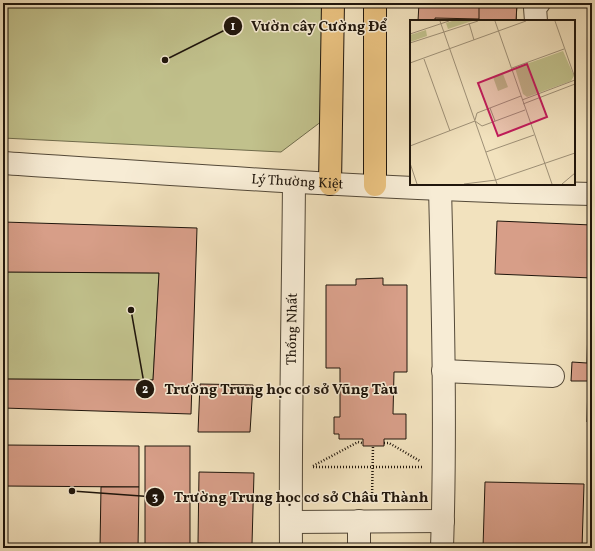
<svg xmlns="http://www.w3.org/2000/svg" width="595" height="551" font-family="Vollkorn,serif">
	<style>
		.green { fill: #c1c18c; stroke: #706c4c }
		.building { fill: #d79e88; stroke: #20160c }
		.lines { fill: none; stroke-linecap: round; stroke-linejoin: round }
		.minor-casing { stroke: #544938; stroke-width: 24 }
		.major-casing { stroke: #20160c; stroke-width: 24 }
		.path { stroke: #20160c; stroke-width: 2.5; stroke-dasharray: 1 2; stroke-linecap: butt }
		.minor { stroke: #f7ecd5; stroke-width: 22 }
		.major { stroke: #e9c17f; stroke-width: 22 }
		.labels { text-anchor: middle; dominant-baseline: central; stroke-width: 3; stroke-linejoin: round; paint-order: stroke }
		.street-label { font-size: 14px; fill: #20160c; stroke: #f7ecd5 }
		.inset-road { fill: none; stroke: #9e9077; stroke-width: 1 }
		.view { fill: #c2185b; fill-opacity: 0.15; stroke: #c2185b; stroke-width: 2 }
		.inset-edge { fill: none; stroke: #20160c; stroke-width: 2 }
		.leader { fill: none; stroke: #20160c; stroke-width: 1.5 }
		.callout-dot { fill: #20160c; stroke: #f7ecd5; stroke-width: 1.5 }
		.mark-label { font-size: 12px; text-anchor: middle; font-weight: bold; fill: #fff }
		.callout-label { font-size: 15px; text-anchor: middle; font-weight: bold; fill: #20160c; stroke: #f7ecd5; stroke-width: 3; stroke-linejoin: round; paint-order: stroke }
	</style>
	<rect width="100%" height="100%" fill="#f2e2be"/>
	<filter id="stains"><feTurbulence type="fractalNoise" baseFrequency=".005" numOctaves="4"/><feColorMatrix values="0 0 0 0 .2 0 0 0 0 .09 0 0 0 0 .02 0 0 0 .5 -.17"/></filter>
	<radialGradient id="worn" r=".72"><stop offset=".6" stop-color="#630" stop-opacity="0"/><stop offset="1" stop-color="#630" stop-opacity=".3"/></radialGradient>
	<!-- green -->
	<g class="green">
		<polygon points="3,3 328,3 326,118 281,152 3,138"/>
		<polygon points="3,272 159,273 153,380 3,379"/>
	</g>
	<!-- building -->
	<g class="building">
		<polygon points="419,3 517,3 516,21 418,21"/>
		<polygon points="479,3 517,3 516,21 435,21 435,18 479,19"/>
		<polygon points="497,221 592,225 592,278 495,274"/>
		<polygon points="3,222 197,228 191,414 3,408 3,379 153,380 159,273 3,272"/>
		<polygon points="383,278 383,285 407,285 407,372 394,372 393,414 406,414 406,439 384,439 384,446 363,446 363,439 339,439 339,434 334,434 334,417 340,417 340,368 326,368 326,285 356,285 356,279"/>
		<polygon points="588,325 592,325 592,422 587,422 588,381 571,381 572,362 587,363"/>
		<polygon points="200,384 253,385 250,432 198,432"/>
		<polygon points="3,445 139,446 139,487 3,486"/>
		<rect x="145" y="446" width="45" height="102"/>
		<polygon points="199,472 254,473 252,544 198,543"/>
		<polygon points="485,482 584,484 582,548 483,548"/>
		<polygon points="101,487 139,487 138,548 100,548"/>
	</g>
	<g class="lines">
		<!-- minor casing -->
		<g class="minor-casing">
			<g id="minor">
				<polyline points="536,21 535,8 539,3"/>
				<path id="s1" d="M3 163C199 176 395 190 592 194"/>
				<path d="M440 188C443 308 446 428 442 548"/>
				<polyline points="443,371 553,376"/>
				<polyline points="359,521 359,548"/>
				<polyline points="291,522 443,521"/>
				<path id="s2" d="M291 548C290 426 293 304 294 182"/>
			</g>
		</g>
		<!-- major casing -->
		<g class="major-casing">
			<g id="major">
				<polyline points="330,184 333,3"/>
				<polyline points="375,185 375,3"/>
			</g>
		</g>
		<!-- path -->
		<g class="path">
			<polyline points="384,443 389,443 420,461"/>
			<polyline points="313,466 358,442 362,443"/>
			<polyline points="313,467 422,467"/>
			<polyline points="372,499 373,446"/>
		</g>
		<!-- minor -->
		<use href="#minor" class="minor"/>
		<!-- major -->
		<use href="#major" class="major"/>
	</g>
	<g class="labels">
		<!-- street labels -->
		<g class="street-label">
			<text stroke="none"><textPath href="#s1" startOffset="295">Lý Thường Kiệt</textPath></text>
			<text stroke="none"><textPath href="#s2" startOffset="219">Thống Nhất</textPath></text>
		</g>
	</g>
	<!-- overview -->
	<g transform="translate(410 20)">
		<rect width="165" height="165" fill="#f2e2be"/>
		<path d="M42 1H62L38 9 36 3ZM16 10 17 16 0 22V15ZM153 31 164 56 161 61 117 77 113 74 105 48ZM93 54 98 67 88 71 83 57Z" fill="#c1c18c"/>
		<path class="inset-road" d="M30 1 87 164M85 1 142 164M145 1 165 58M59 3 64 20M0 14 39 1M0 23 68 1M14 39 40 111M0 43 116 1M102 48 154 29M112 80 165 60M113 84 165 64M80 88 85 101M65 100 67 93 111 76M65 101 72 106 115 90M0 126 65 101M76 132 124 115M0 143 7 164M54 164 86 160 165 133M152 164 165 153"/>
		<path class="view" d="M117 44 137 97 88 116 68 63Z"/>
		<rect width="165" height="165" class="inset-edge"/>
	</g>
	<!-- callouts -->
	<path class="leader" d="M165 60L233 26M131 310L145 389M72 491L155 497"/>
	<g class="callout-dot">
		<circle cx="165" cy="60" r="4"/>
		<circle cx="131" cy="310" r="4"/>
		<circle cx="72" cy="491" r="4"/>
		<circle cx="233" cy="26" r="10"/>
		<circle cx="145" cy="389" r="10"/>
		<circle cx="155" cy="497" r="10"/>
	</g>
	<g class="mark-label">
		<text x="233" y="30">1</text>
		<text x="145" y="393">2</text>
		<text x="155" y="501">3</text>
	</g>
	<g class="callout-label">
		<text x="319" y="31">Vườn cây Cường Để</text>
		<text x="281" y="394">Trường Trung học cơ sở Vũng Tàu</text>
		<text x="301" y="502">Trường Trung học cơ sở Châu Thành</text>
	</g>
	<!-- margin -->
	<rect width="595" height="551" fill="none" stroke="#f2e2be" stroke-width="16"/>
	<rect x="4" y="4" width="587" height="543" fill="none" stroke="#20160c" stroke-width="2"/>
	<rect x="8" y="8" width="579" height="535" fill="none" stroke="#20160c"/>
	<rect width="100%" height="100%" filter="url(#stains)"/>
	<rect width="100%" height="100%" fill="url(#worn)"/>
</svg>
